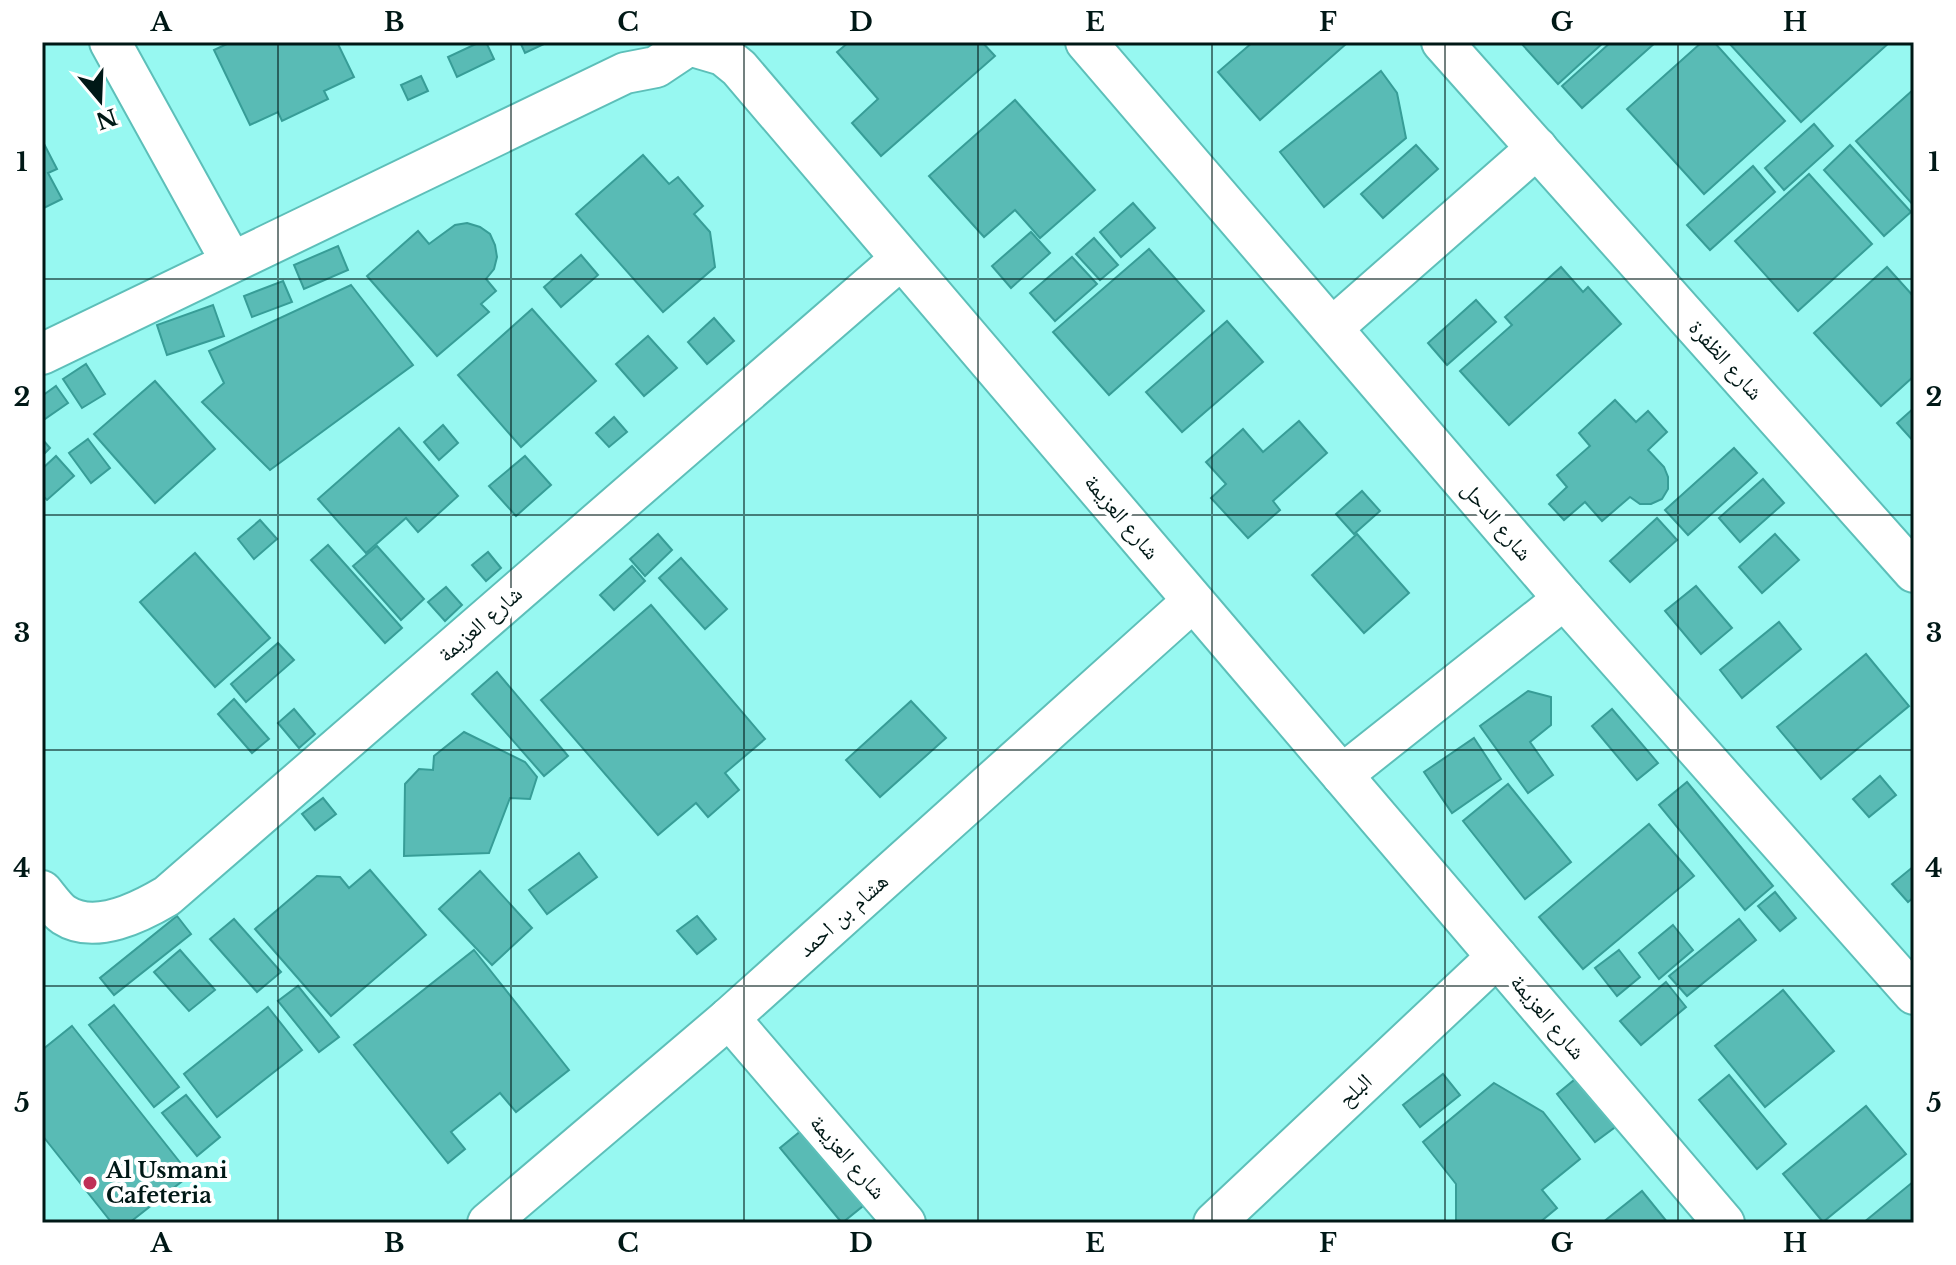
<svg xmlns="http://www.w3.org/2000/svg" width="1956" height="1265" font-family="'Libre Baskerville','Noto Naskh Arabic',serif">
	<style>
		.building { fill: #59bbb5; stroke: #379d97; stroke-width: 2 }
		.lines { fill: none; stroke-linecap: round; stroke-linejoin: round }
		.minor-casing { stroke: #5dbfb9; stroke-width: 44 }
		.minor { stroke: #fff; stroke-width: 40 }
		.grid { fill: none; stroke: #001816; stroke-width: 2; stroke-opacity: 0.55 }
		.poi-dot { fill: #bf3057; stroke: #fff; stroke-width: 3 }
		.labels { text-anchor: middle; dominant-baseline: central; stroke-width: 8; stroke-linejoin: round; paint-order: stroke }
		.street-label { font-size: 22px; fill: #001816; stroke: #fff }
		.poi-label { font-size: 22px; font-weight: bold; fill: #001816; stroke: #fff; text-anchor: start }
		.neatline { fill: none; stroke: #001816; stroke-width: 3 }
		.grid-label { font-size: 26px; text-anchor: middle; font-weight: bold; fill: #001816 }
	</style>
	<rect width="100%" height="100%" fill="#97f8f1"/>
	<!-- building -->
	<g class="building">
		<polygon points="231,42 337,42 354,77 324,91 328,99 282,121 278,112 250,125 214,50"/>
		<polygon points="480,42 486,42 494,59 457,77 448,57"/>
		<polygon points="520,42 548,42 525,53"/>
		<polygon points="849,42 982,42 995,56 881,156 852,123 878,99 837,52"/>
		<polygon points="1253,42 1344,42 1346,44 1260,120 1218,72"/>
		<polygon points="1520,42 1604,42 1558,84"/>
		<polygon points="1611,42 1656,42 1582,108 1562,86"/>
		<polygon points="1702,42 1714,42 1785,121 1704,194 1627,109"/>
		<polygon points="1728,42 1890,42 1801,122"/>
		<polygon points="1381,71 1397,93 1406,138 1324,207 1280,152"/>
		<polygon points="421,76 428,91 408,100 401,85"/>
		<polygon points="1914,89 1914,206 1856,141"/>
		<polygon points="1015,100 1095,190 1040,238 1015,210 984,237 929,176"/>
		<polygon points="1814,124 1833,146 1784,190 1765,168"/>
		<polygon points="42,140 57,169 48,173 62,199 42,209"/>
		<polygon points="1416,145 1438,169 1383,218 1361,194"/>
		<polygon points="1850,145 1911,212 1884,236 1824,170"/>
		<polygon points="643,155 669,184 678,177 703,206 694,214 710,232 715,267 663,312 576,214"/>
		<polygon points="1753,166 1775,192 1710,250 1687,225"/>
		<polygon points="1809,174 1872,244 1798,311 1735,241"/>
		<polygon points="1133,203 1155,228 1121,257 1100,232"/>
		<polygon points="467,223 480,227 490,234 495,245 497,257 494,269 486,279 496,291 481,304 489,312 437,356 367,276 418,231 429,244 455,225"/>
		<polygon points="1031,232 1050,253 1011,288 992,266"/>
		<polygon points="1094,238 1118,265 1100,280 1076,254"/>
		<polygon points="338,246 348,270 304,289 294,265"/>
		<polygon points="1149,249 1204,311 1109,395 1053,332"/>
		<polygon points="581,255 598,275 561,307 544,287"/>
		<polygon points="1072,257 1097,284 1055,321 1030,293"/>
		<polygon points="1561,267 1583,292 1588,287 1621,324 1509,425 1460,371 1512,325 1505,317"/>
		<polygon points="1887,267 1914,297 1914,376 1881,406 1814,333"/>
		<polygon points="283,281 292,302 252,317 244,296"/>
		<polygon points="351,285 413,365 270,470 202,402 224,383 209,351"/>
		<polygon points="1476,300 1496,322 1447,365 1428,343"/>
		<polygon points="213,305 224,336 167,355 157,325"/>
		<polygon points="532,309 596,381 521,447 458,375"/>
		<polygon points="714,318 734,341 707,364 688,342"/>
		<polygon points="1227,321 1263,362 1182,432 1146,392"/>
		<polygon points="648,336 677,368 644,396 616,364"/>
		<polygon points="86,364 105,394 82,408 63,379"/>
		<polygon points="155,381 215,449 155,503 94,434"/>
		<polygon points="56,386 68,403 42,421 42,396"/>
		<polygon points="1615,400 1636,422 1648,411 1667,432 1648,450 1664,467 1668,477 1668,489 1662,499 1651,504 1640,504 1630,497 1602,521 1585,502 1564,520 1549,504 1567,487 1557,475 1590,446 1579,433"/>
		<polygon points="1914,408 1914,442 1897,423"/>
		<polygon points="614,417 627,432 609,447 596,433"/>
		<polygon points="1299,421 1327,453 1273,501 1280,510 1248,538 1211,498 1226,484 1206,462 1243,429 1263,452"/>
		<polygon points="443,425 458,443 439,460 424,442"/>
		<polygon points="399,428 458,496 418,532 406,518 366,553 318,499"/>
		<polygon points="42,439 50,448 42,456"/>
		<polygon points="88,439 110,468 91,483 69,453"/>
		<polygon points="1734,448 1757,473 1688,535 1665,510"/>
		<polygon points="56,456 74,476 47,500 42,495 42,469"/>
		<polygon points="525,456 551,485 516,516 489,486"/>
		<polygon points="1763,479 1784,503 1740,542 1719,518"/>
		<polygon points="1362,491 1380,511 1354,534 1336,514"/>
		<polygon points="1657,518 1677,540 1630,582 1610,561"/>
		<polygon points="260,520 277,539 254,559 238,539"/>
		<polygon points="658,534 672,550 645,576 630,559"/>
		<polygon points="1357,534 1409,593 1364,633 1312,575"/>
		<polygon points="1775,534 1799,560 1762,593 1739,567"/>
		<polygon points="328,545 402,628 385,643 311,560"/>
		<polygon points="377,546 424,599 401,620 353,566"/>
		<polygon points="488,552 501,568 486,581 472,565"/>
		<polygon points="195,553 270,638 215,687 140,602"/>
		<polygon points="681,558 727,609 705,629 659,578"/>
		<polygon points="632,566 645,581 614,610 600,595"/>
		<polygon points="1696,586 1732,628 1701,654 1665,611"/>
		<polygon points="446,587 462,605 445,621 428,602"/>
		<polygon points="651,605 765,739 725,773 739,790 708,817 696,803 658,835 541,700"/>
		<polygon points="1779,622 1801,649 1742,698 1720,670"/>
		<polygon points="278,643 294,660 246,702 231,684"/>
		<polygon points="1866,654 1909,706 1821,779 1777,727"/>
		<polygon points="497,672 568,756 544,776 472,694"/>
		<polygon points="1528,691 1551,697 1551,725 1530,742 1553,775 1528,793 1480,726"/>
		<polygon points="234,699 269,739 252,753 218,714"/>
		<polygon points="911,701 946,738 880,797 846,760"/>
		<polygon points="294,709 315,734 299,748 278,723"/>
		<polygon points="1612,709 1658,763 1637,780 1592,726"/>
		<polygon points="464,732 525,762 537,777 530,799 510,798 489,853 404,856 405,784 419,769 433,770 434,756"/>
		<polygon points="1474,738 1501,779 1452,813 1424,772"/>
		<polygon points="1880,776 1896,795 1869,817 1853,799"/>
		<polygon points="1687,782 1773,886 1745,910 1659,805"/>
		<polygon points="1508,784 1571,862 1525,899 1463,821"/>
		<polygon points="323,798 336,814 315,830 302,814"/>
		<polygon points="1649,824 1694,876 1583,969 1539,917"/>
		<polygon points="579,853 597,877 547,914 529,890"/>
		<polygon points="1914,866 1914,897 1908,902 1892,884"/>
		<polygon points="370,870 426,935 331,1016 255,929 317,876 340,877 349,888"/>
		<polygon points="480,871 532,928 492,965 439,909"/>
		<polygon points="1775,892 1796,918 1780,931 1758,906"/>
		<polygon points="177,916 191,934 114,995 100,978"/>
		<polygon points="697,916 716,939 697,954 677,931"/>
		<polygon points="234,919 281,972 257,992 210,939"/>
		<polygon points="1739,919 1756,940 1687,996 1669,976"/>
		<polygon points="1673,925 1693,950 1659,979 1639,953"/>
		<polygon points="180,950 215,990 189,1011 154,972"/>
		<polygon points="474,950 569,1070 516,1112 500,1093 451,1132 465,1149 448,1163 354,1045"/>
		<polygon points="1619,950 1640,977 1617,996 1595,968"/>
		<polygon points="1666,982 1686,1007 1641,1045 1620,1021"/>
		<polygon points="298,986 339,1037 319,1052 278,1001"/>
		<polygon points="1783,990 1834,1051 1765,1107 1715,1046"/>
		<polygon points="114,1005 179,1087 154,1107 89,1025"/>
		<polygon points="268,1007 302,1050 217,1117 184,1074"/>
		<polygon points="72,1026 190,1175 129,1223 112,1223 42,1135 42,1050"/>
		<polygon points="1443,1074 1460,1095 1420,1127 1403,1105"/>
		<polygon points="1729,1075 1786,1144 1757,1169 1699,1100"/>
		<polygon points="1579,1076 1618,1125 1595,1142 1557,1094"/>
		<polygon points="1494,1083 1543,1112 1580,1159 1542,1190 1557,1208 1539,1223 1456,1223 1456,1184 1423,1142"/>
		<polygon points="186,1095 220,1137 197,1156 162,1113"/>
		<polygon points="1866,1106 1906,1154 1823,1222 1783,1174"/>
		<polygon points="802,1130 863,1206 842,1223 780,1148"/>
		<polygon points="1914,1181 1914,1223 1863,1223"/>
		<polygon points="1642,1191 1668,1223 1602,1223"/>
	</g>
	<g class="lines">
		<!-- minor casing -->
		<g class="minor-casing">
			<g id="minor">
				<polyline points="110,42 231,261"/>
				<polyline points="1086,42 1564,599 1914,994"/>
				<polyline points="1442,42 1914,572"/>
				<polyline points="1332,328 1537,148"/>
				<polyline points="42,354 625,73 656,67 689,45 723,55 739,68 1724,1223"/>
				<polyline points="1342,775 1564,599"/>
				<path d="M42 891C48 898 56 910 64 915 95 935 140 912 167 896L901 259"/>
				<polyline points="729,1018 905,1223"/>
				<polyline points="488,1223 729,1018 1193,601"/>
				<polyline points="1214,1223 1497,957"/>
			</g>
		</g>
		<!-- minor -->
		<use href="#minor" class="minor"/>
	</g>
	<!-- grid -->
	<path class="grid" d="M278 42V1223M511 42V1223M744 42V1223M978 42V1223M1212 42V1223M1445 42V1223M1678 42V1223M42 279H1914M42 515H1914M42 750H1914M42 986H1914"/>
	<!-- markers -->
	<circle class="poi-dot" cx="90" cy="1183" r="8"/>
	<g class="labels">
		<!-- street labels -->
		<g class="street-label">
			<text transform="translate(1726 360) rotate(48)">شارع الظفرة</text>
			<text transform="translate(1122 517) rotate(50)">شارع العزيمة</text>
			<text transform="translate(1497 521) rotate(50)">شارع الدحل</text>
			<text transform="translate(480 624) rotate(-41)">شارع العزيمة</text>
			<text transform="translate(843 915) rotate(-42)">هشام بن احمد</text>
			<text transform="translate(1548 1017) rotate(50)">شارع العزيمة</text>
			<text transform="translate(1355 1090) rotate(-43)">البلح</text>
			<text transform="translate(848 1157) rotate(49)">شارع العزيمة</text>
		</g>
		<!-- poi labels -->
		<g class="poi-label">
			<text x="106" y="1170">Al Usmani<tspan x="106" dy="25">Cafeteria</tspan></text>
		</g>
	</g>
	<!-- border -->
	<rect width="1956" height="1265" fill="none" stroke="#ffffff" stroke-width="88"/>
	<!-- north arrow -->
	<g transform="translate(100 100) rotate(161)" stroke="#ffffff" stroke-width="6" paint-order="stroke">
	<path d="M0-6L14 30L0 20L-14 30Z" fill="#001816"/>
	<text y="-12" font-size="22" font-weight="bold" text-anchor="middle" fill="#001816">N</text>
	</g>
	<rect x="44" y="44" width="1868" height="1177" class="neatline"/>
	<g class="grid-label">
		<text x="161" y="31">A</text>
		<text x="394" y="31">B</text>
		<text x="628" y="31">C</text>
		<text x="861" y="31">D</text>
		<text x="1095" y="31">E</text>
		<text x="1328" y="31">F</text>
		<text x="1562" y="31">G</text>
		<text x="1795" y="31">H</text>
		<text x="22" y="171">1</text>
		<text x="1934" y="171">1</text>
		<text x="22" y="406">2</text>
		<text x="1934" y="406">2</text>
		<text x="22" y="642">3</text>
		<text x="1934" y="642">3</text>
		<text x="22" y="877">4</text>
		<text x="1934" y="877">4</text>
		<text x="22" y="1112">5</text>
		<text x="1934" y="1112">5</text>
		<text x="161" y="1252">A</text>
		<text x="394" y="1252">B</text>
		<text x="628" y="1252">C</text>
		<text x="861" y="1252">D</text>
		<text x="1095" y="1252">E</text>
		<text x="1328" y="1252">F</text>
		<text x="1562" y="1252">G</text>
		<text x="1795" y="1252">H</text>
	</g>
</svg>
